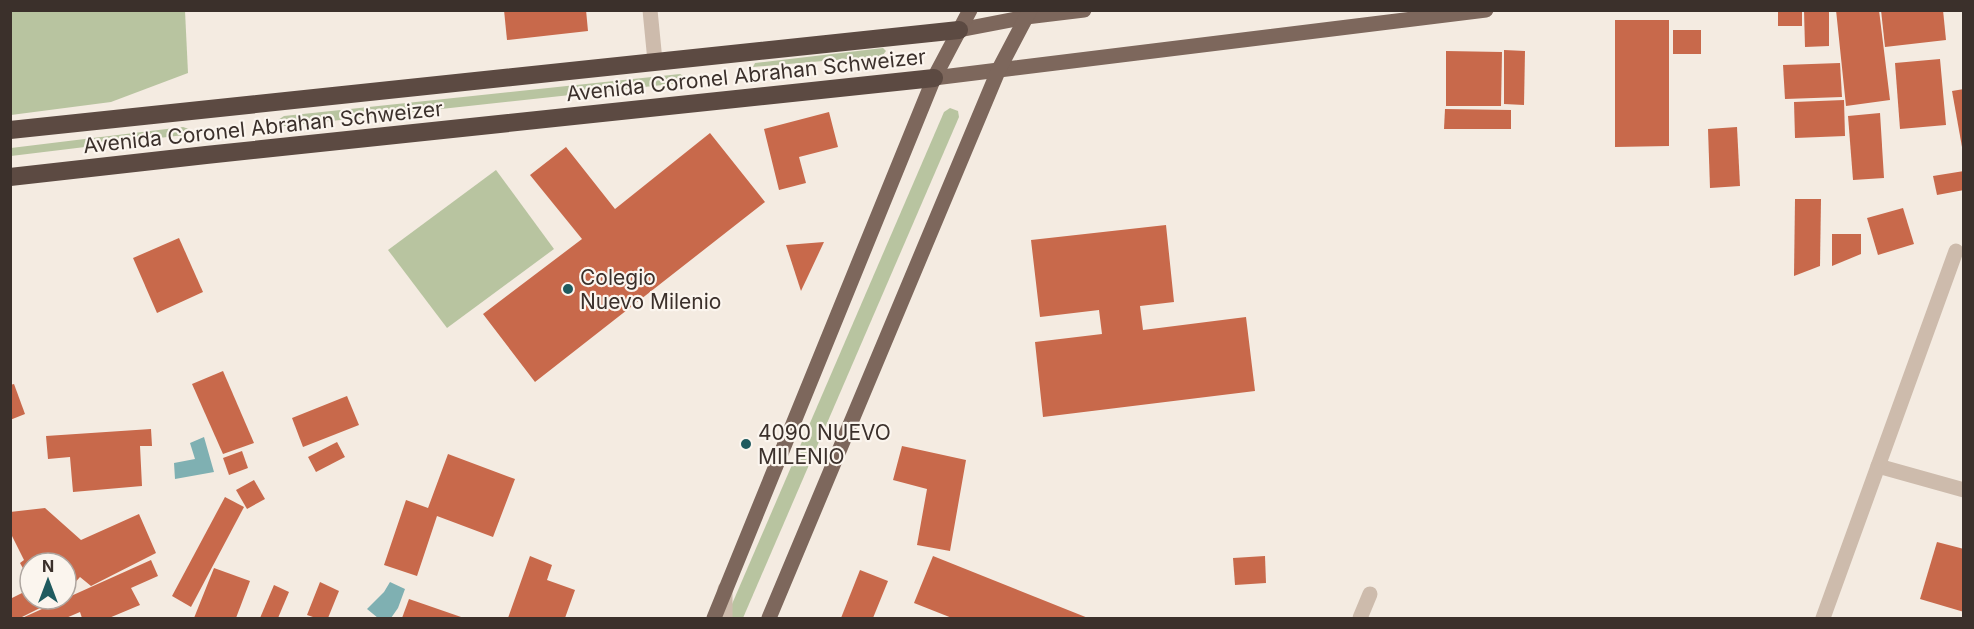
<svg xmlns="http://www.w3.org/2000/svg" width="1974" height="629" font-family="Inter,sans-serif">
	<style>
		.green { fill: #b8c4a0 }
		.water { fill: #7fb0b2 }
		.building { fill: #c8694b }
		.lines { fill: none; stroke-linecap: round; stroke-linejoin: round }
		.minor { stroke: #cdbbac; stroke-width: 15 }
		.major { stroke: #7d675c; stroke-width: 15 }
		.highway { stroke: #5c4a42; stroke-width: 18 }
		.poi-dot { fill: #1f5a5e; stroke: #fbf5ee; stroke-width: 2 }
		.labels { text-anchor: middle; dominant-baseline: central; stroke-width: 4.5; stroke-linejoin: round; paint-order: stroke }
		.street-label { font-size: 21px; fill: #3b302b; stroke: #fbf5ee }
		.poi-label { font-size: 21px; fill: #3b302b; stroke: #fbf5ee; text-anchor: start }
	</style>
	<rect width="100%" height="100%" fill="#f4ebe1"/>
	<!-- green -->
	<g class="green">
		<polygon points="10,11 185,11 188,73 111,102 11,115"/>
		<polygon points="883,48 886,51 882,56 753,67 755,63"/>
		<polygon points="680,74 685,77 684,82 681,83 285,126 280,126 278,120 284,116"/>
		<polygon points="950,108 958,111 959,117 743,618 726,618 944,112"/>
		<polygon points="183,127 189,129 187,134 184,135 11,156 11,148"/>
		<polygon points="496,170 554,249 447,328 388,250"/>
	</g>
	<!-- water -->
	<g class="water">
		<polygon points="204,437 214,472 175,479 174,463 195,459 190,443"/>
		<polygon points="390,582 405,589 398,608 391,618 378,618 367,609 384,592"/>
	</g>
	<!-- building -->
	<g class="building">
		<polygon points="504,10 586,10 588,31 507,40"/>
		<rect x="1778" y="10" width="24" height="16"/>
		<polygon points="1804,10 1829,10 1829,46 1805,47"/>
		<polygon points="1836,10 1848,10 1848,12 1879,10 1890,100 1846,106"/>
		<polygon points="1881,10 1943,10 1946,40 1885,47"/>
		<polygon points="1615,20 1669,20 1669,146 1615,147"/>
		<rect x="1673" y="30" width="28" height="24"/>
		<polygon points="1504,50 1525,51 1524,105 1504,104"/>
		<polygon points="1446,51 1502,52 1501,106 1446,106"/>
		<polygon points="1940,59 1946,125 1900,129 1895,63"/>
		<polygon points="1840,63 1842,97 1785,99 1783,65"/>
		<polygon points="1964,89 1964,147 1962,147 1952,91"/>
		<polygon points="1844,100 1845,136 1795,138 1794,102"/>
		<polygon points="1445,109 1511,110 1511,129 1444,129"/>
		<polygon points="829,112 838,147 799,157 806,183 779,190 764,129"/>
		<polygon points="1880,113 1884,178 1853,180 1848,116"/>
		<polygon points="1737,127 1740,186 1710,188 1708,129"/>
		<polygon points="710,133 765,202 535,382 483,314 582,239 530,175 566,147 615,209"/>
		<polygon points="1964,171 1964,190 1937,195 1933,176"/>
		<polygon points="1795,199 1821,199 1820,266 1794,276"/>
		<polygon points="1903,208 1914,244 1878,255 1867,218"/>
		<polygon points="1166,225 1174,302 1140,306 1143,330 1246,317 1255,391 1043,417 1035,342 1102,334 1099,310 1040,317 1031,240"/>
		<polygon points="1832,234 1861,234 1861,254 1832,266"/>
		<polygon points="179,238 203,292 157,313 133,258"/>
		<polygon points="824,242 801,291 786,245"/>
		<polygon points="223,371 254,443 223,454 192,384"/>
		<polygon points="14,384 25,414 10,420 10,385"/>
		<polygon points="347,396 359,425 303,447 292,418"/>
		<polygon points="151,429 152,446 140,446 142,486 73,492 70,457 48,459 46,436"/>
		<polygon points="337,442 345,457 316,472 308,457"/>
		<polygon points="902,446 966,460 950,551 917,545 927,489 893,480"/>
		<polygon points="242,451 248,468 229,475 223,458"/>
		<polygon points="448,454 515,479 493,537 437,516 417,576 384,565 406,500 428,508"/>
		<polygon points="254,480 265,499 247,509 236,490"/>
		<polygon points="225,497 244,507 191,607 172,596"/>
		<polygon points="45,508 81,540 139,514 156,553 91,586 80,577 72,586 66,582 66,563 30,563 29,579 20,563 24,560 10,532 10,512"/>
		<polygon points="1937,542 1964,549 1964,612 1920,599"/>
		<polygon points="530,556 552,565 547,580 575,590 565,618 508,618"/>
		<polygon points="933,556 1088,618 952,618 914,603"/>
		<polygon points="1265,556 1266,583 1235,585 1233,558"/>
		<polygon points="151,560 158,576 131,588 140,605 109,618 82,618 80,612 66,618 22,618"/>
		<polygon points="214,568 250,581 236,618 194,618"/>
		<polygon points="860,570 888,581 873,618 841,618"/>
		<polygon points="320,582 339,591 328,618 316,618 307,615"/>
		<polygon points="274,585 289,592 278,618 260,618"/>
		<polygon points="30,589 30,599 43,599 46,605 20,618 10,618 10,599"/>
		<polygon points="409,599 464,618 402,618"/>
	</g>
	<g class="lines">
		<!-- minor -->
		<g class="minor">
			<polyline points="650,10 655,61"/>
			<polyline points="1878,466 1964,490"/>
			<polyline points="725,589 725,618"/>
			<polyline points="1360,618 1370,594"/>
			<polyline points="1823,618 1956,251"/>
		</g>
		<!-- major -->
		<g class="major">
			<polyline points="959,30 1026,17 1084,10"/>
			<polyline points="934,78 1486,10"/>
			<polyline points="714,618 934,78 970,10"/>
			<polyline points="769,618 999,69 1030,10"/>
		</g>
		<!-- highway -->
		<g class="highway">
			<polyline points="10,130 959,30"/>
			<polyline points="10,177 206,155 934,78"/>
		</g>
	</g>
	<!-- markers -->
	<g class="poi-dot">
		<circle cx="568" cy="289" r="6"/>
		<circle cx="746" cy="444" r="6"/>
	</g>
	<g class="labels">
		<!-- street labels -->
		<g class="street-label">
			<text transform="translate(746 75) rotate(-6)">Avenida Coronel Abrahan Schweizer</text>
			<text transform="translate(263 127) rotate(-6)">Avenida Coronel Abrahan Schweizer</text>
		</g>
		<!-- poi labels -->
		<g class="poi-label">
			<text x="580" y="277">Colegio<tspan x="580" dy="24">Nuevo Milenio</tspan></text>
			<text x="758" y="432">4090 NUEVO<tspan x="758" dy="24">MILENIO</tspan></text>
		</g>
	</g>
	<!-- border -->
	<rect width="1974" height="629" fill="none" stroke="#3b302b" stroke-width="24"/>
	<!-- north arrow -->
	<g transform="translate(48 581)"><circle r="28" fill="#fbf5ee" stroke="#aea6a0" stroke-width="1.5"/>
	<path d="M0-4.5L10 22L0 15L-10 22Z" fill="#1f5a5e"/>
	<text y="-9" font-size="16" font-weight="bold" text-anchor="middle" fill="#3b302b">N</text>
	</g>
</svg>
